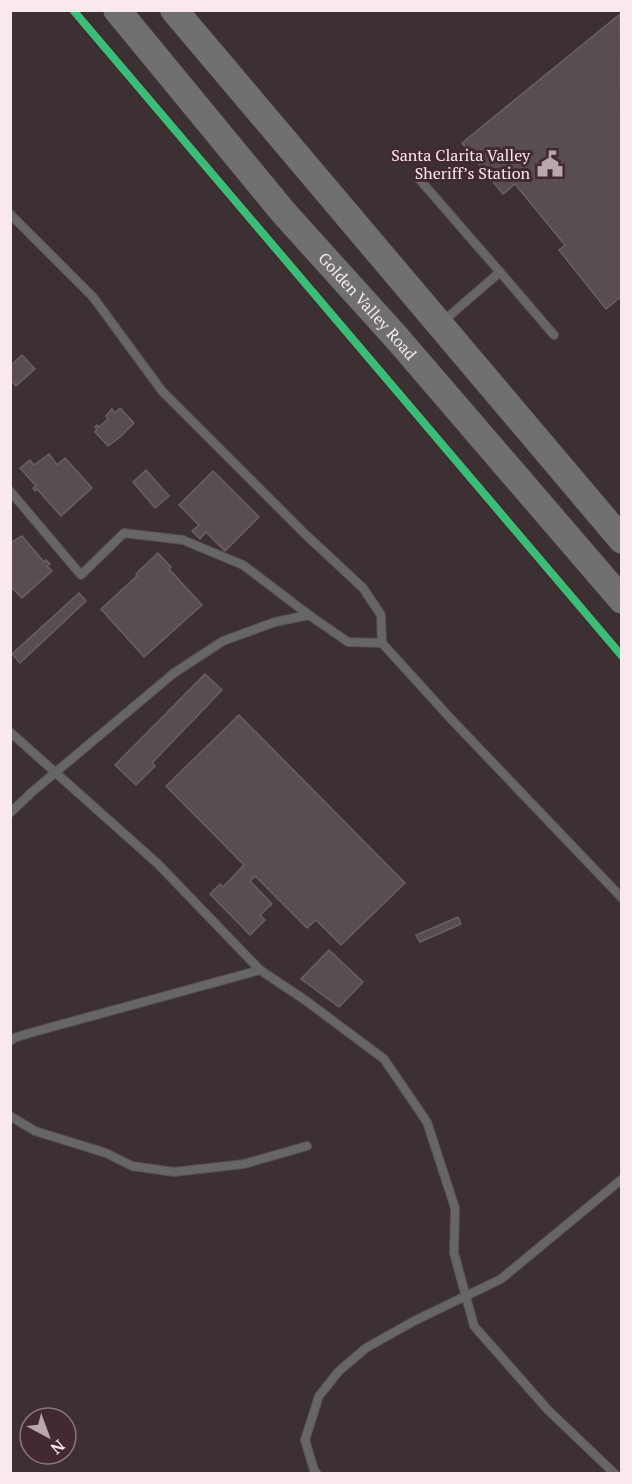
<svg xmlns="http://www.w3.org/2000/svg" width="632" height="1484" font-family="'PT Serif',serif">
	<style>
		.building { fill: #584d50; stroke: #6b5f62; stroke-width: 1.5 }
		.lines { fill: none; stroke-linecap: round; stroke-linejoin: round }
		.lane-casing { stroke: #594e52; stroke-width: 10 }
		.primary-casing { stroke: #594e52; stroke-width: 28 }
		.lane { stroke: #656665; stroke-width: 8 }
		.primary { stroke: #6f706f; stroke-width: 27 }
		.cycleway-casing { stroke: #422a30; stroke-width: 11 }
		.cycleway { stroke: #3abd76; stroke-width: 8 }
		.labels { text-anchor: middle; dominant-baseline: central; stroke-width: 6; stroke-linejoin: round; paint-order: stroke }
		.poi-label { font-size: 16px; fill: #f9e9ed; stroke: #422a30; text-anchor: end }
		.street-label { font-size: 16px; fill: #f9e9ed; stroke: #422a30 }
	</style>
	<rect width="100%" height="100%" fill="#3c3033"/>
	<!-- building -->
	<g class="building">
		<polygon points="620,14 622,296 606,309 559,250 565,245 515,184 503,194 462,143"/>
		<polygon points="22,355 35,369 16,386 10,380 10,366"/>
		<polygon points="120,408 134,423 120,437 108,446 95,432 97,429 95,427 97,425 99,427 108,419 106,416 112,409 115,413"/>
		<polygon points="49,454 57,465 65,458 92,488 61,516 37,489 35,491 33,488 36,486 20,468 30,460 34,465"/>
		<polygon points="146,470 169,496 155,508 133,482"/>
		<polygon points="213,471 259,517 225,551 206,532 200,539 192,531 199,525 179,505"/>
		<polygon points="22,536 44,562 46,560 50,564 47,566 52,571 22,598 10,586 10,543"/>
		<polygon points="158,553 171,567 169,569 202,605 144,657 101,609 137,576 136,574"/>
		<polygon points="79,593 86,601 20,663 12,654"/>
		<polygon points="205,674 222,690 152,763 155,766 136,785 115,765"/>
		<polygon points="239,715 405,883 341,945 316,920 307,928 255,876 250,881 272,904 260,915 265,920 250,935 210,894 220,884 223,887 244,865 166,786"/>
		<polygon points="458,917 461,924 420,942 416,935"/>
		<polygon points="329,950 363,982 339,1007 301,979"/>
	</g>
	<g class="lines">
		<!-- lane casing -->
		<g class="lane-casing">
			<g id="lane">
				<polyline points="420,180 500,272"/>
				<polyline points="10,214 93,297 162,391 305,534 363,588 381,615 382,643 451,719 622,898"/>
				<polyline points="441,323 500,272 554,335"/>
				<polyline points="10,491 81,575 124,533 183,540 243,565 309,615"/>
				<polyline points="10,732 158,864 260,970 305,1000 384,1059 427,1122 455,1208 454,1253 474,1326 548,1410 615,1474"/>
				<polyline points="10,813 32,792 174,673 223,641 275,622 309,615 348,642 382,643"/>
				<polyline points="10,1041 14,1038 30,1033 260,970"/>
				<polyline points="10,1116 35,1131 106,1153 132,1166 174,1172 244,1164 307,1146"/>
				<polyline points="317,1474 314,1470 305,1440 319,1396 339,1371 366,1348 414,1321 501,1279 622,1179"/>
			</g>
		</g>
		<!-- primary casing -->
		<g class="primary-casing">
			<g id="primary">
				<path id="s1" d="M117 10 284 213 396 337 622 600"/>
				<polyline points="174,10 622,540"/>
			</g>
		</g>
		<!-- lane -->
		<use href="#lane" class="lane"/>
		<!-- primary -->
		<use href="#primary" class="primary"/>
		<!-- cycleway casing -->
		<g class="cycleway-casing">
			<polyline id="cycleway" points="73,10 622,656"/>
		</g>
		<!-- cycleway -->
		<use href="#cycleway" class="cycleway"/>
	</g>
	<!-- icons -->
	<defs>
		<g id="civic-bare" transform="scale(2.07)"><path d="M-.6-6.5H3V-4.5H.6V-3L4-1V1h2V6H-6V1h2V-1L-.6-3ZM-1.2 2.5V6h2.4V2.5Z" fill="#b7a8ac" stroke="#422a30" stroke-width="2.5" paint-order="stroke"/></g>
	</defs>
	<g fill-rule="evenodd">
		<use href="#civic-bare" x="550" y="164"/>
	</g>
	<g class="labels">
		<!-- poi labels -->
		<g class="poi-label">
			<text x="530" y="155">Santa Clarita Valley<tspan x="530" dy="18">Sheriff’s Station</tspan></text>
		</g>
		<!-- street labels -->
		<g class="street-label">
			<text stroke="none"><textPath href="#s1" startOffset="388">Golden Valley Road</textPath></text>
		</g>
	</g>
	<!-- border -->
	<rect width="632" height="1484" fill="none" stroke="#f9e9ed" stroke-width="24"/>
	<!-- north arrow -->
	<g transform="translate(48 1436) rotate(139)"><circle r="28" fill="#422a30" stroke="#8b767c" stroke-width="1.5"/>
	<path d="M0-4.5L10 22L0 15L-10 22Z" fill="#b7a8ac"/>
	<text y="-9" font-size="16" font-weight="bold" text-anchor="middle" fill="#f9e9ed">N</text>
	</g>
</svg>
